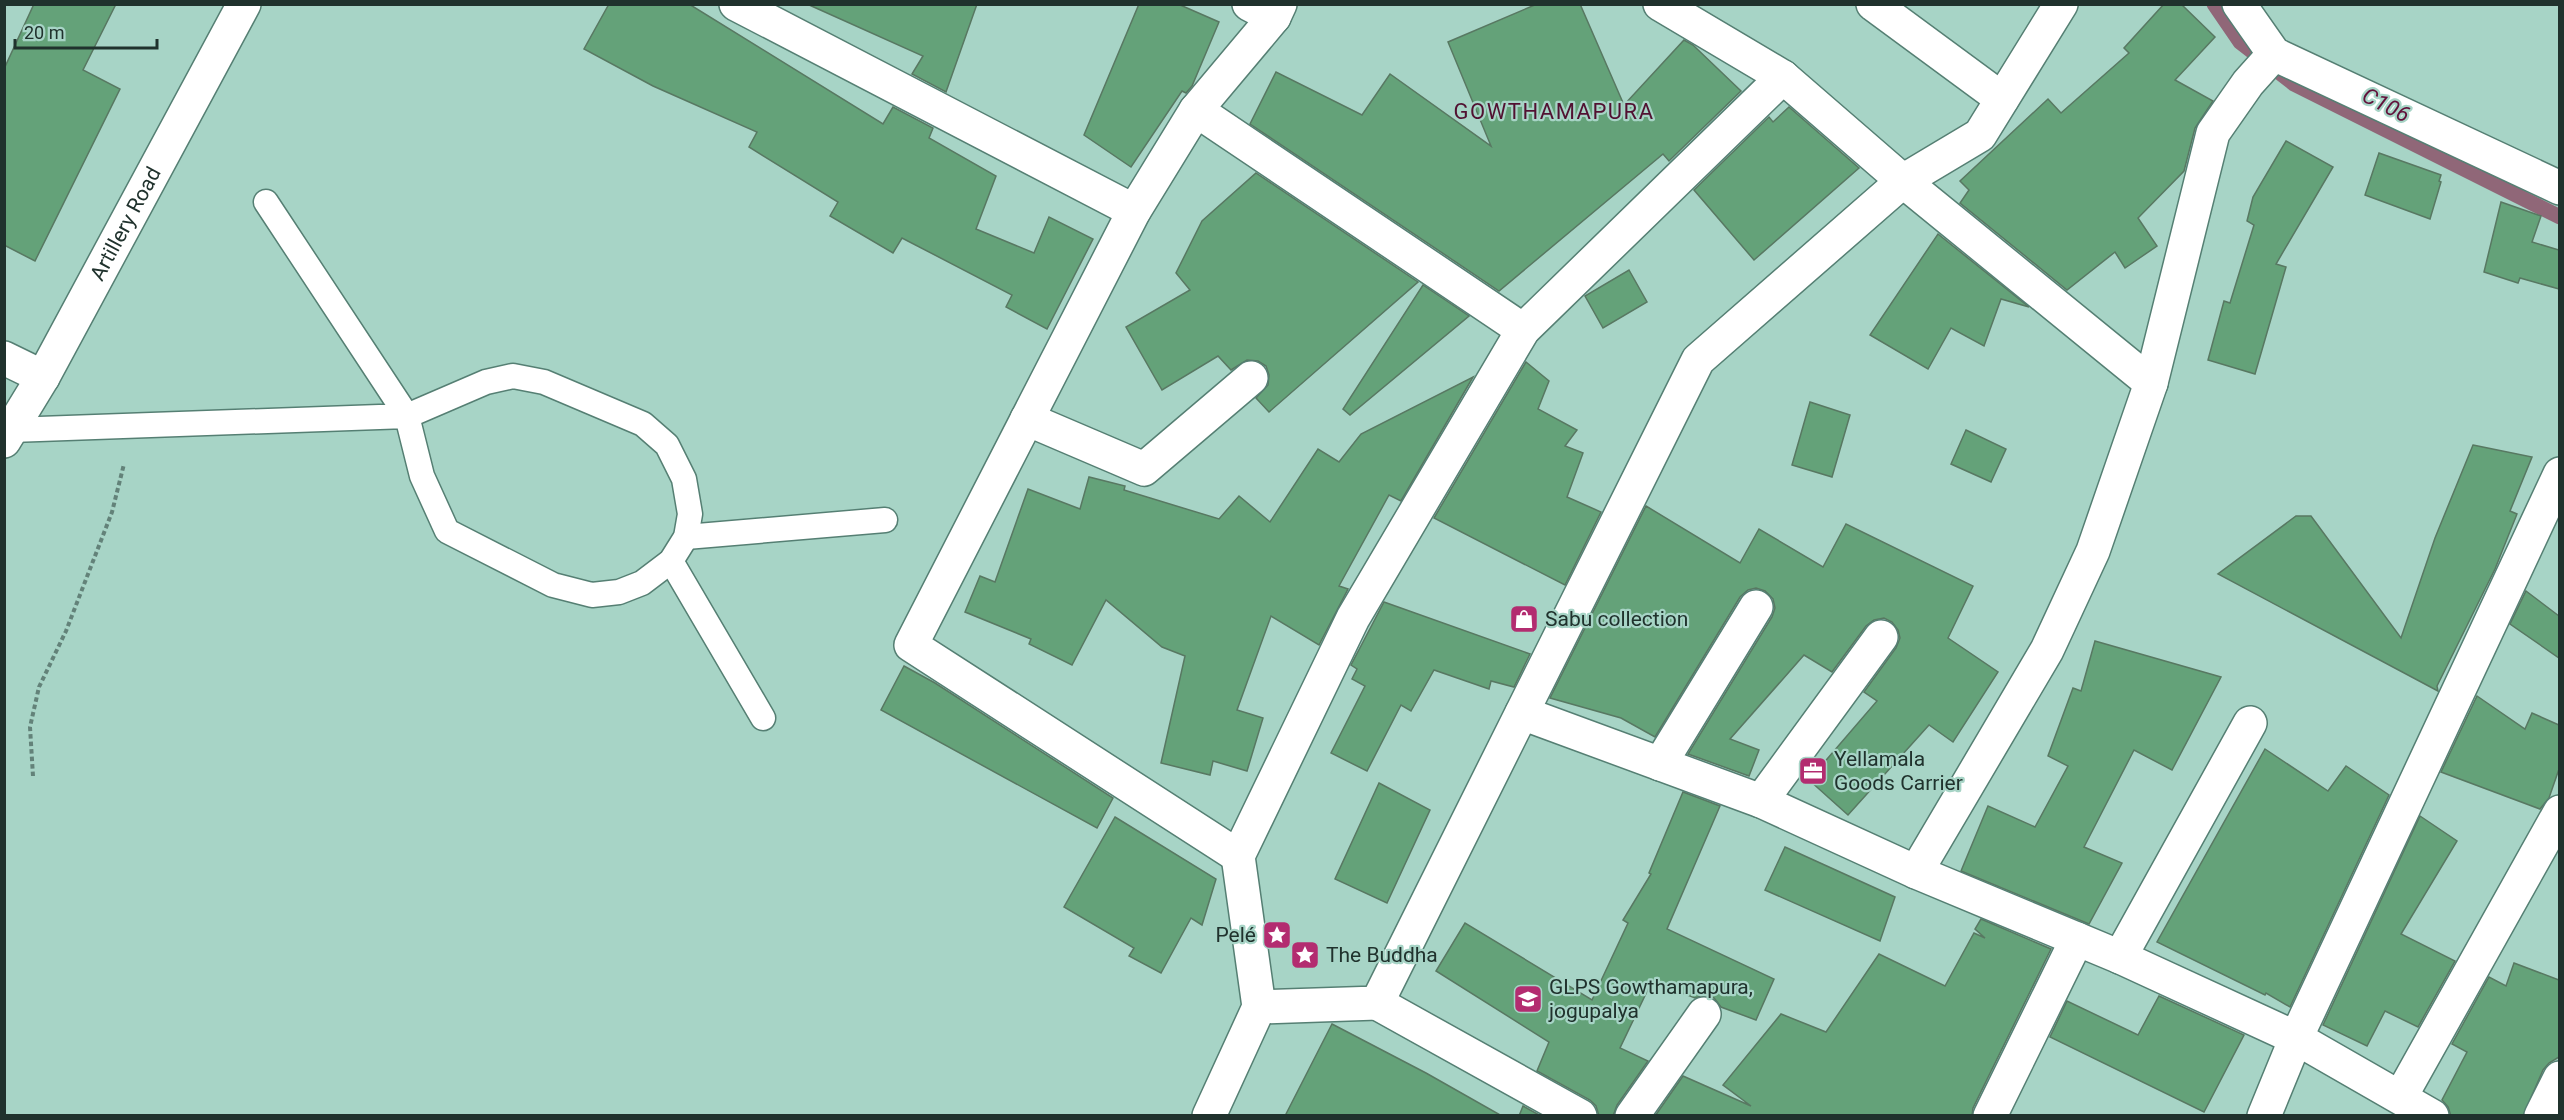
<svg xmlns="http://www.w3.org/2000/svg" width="2564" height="1120" font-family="Roboto,sans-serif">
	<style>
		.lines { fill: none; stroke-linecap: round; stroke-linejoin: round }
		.stream { stroke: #906778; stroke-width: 15 }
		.building { fill: #64a279; stroke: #587862; stroke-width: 1.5 }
		.lane-casing { stroke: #557f73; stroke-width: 27 }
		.street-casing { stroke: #557f73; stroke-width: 36 }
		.path { stroke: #638279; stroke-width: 4; stroke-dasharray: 4.5 3; stroke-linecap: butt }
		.lane { stroke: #fff; stroke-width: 24 }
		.street { stroke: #fff; stroke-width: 33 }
		.labels { text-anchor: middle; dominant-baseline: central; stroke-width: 4.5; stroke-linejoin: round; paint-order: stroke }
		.street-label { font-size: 21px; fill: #20322d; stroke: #a7d4c6 }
		.poi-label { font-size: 21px; fill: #20322d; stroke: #a7d4c6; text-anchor: start }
		.water-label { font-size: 22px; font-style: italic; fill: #61113a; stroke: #a7d4c6 }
		.neighbourhood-label { font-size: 22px; letter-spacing: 1.5px; fill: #511131; stroke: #a7d4c6 }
	</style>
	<rect width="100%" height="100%" fill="#a7d4c6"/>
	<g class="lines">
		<!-- stream -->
		<polyline class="stream" points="2214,4 2240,42 2294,84 2560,217"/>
	</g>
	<!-- building -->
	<g class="building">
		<polygon points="34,4 116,4 83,70 120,89 35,261 4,245 4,69"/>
		<polygon points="609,4 689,4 883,124 893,107 933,128 929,138 996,176 976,229 1034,253 1049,217 1093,239 1047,329 1006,307 1012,295 902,238 893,253 830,216 838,202 749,147 757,132 653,86 584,49"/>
		<polygon points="807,4 977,4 946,92 912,74 923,56"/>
		<polygon points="1139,4 1178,4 1219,22 1192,86 1186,93 1182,91 1131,167 1084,135"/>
		<polygon points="1537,4 1580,4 1624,105 1684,40 1693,45 1741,91 1669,161 1663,154 1499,291 1250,124 1276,72 1362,115 1390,74 1491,146 1448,42"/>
		<polygon points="2164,4 2181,4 2215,37 2175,80 2213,101 2195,128 2184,171 2138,218 2157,246 2125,268 2115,252 2067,290 1960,203 1969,190 1960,181 2048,99 2061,113 2129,53 2124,48"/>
		<polygon points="1789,107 1859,168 1754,260 1694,190 1769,117 1773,122"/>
		<polygon points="2286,141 2333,167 2276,264 2286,267 2255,374 2208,360 2224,301 2230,303 2254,225 2247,221 2253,197"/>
		<polygon points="2379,153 2441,175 2439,181 2441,182 2430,219 2365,195"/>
		<polygon points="1256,173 1418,282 1269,412 1256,398 1268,385 1269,375 1266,366 1258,361 1247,360 1231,370 1218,356 1162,390 1126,327 1190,290 1176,273 1202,221"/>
		<polygon points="2501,202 2541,216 2532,242 2559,250 2559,289 2520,278 2518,283 2484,272"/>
		<polygon points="1938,234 2029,307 2001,299 1984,346 1951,328 1928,369 1870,335"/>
		<polygon points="1629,270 1647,302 1603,328 1585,296"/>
		<polygon points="1423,285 1469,316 1350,415 1343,409"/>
		<polygon points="1526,362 1549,381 1538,409 1577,430 1565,446 1583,453 1567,497 1601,512 1565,585 1434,518"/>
		<polygon points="1473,377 1401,501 1389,495 1339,586 1348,589 1319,645 1271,616 1237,710 1263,718 1247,771 1213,761 1210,775 1161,763 1185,656 1162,647 1106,600 1072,665 1029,644 1031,639 965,612 980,576 995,582 1028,489 1080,509 1089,477 1125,486 1124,490 1219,519 1239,496 1270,522 1318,449 1339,462 1361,434"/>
		<polygon points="1810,402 1850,415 1832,477 1792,465"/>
		<polygon points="1966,430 2006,449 1991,482 1951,464"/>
		<polygon points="2473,445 2532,457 2510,511 2517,514 2495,569 2437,686 2438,691 2218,574 2296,516 2311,516 2401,638 2435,538"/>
		<polygon points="1646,506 1740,563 1759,529 1823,567 1846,524 1973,586 1948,638 1998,672 1953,742 1929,725 1848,815 1809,780 1877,701 1864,692 1896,648 1900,638 1898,630 1892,622 1884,618 1874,620 1866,626 1832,672 1804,655 1730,739 1759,750 1749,776 1688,754 1772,617 1775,608 1773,599 1765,591 1756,588 1748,590 1740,597 1655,737 1621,718 1550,698"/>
		<polygon points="2526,591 2559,616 2559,658 2510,624"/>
		<polygon points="1384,602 1530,654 1514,687 1491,681 1489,689 1434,670 1411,711 1401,705 1367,771 1331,753 1365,686 1352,679 1357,669 1351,665"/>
		<polygon points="2095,641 2221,677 2172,770 2134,750 2084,847 2122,863 2089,924 1961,871 1988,806 2035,827 2068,766 2048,756 2073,688 2081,691"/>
		<polygon points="904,666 935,683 1113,798 1097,828 881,710"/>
		<polygon points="2477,696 2525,729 2532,713 2559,725 2559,769 2549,798 2540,809 2441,772"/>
		<polygon points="2265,749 2328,791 2346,766 2389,795 2290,1007 2266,993 2265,995 2157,942"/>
		<polygon points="1379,783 1430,810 1387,903 1335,879"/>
		<polygon points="1683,792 1720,806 1667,929 1774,979 1756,1020 1721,1007 1714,998 1705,995 1695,998 1652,981 1620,1048 1648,1061 1617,1105 1613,1116 1599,1116 1596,1106 1590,1100 1537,1071 1549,1042 1436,971 1465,923 1592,1000 1628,923 1623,920 1651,874 1649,873"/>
		<polygon points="2420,816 2457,841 2401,934 2455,961 2418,1027 2385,1011 2367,1046 2323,1025"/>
		<polygon points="1115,817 1216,879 1202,925 1191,918 1161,973 1129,956 1134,948 1064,907"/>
		<polygon points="1785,847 1895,897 1880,941 1765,890"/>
		<polygon points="1981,919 2051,949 1973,1108 1972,1116 1655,1116 1683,1076 1751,1106 1723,1085 1781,1014 1826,1032 1879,954 1945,986 1974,933 1985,938 1975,929"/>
		<polygon points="2514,963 2559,980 2559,1057 2549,1063 2543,1070 2523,1116 2451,1116 2448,1107 2442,1100 2467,1052 2452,1044 2489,977 2506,986"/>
		<polygon points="2159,996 2244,1035 2204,1112 2050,1037 2067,1001 2138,1035"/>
		<polygon points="1332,1024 1426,1073 1502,1116 1285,1116"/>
		<polygon points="1523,1106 1541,1116 1519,1116"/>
	</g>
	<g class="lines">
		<!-- lane casing -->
		<g class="lane-casing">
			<g id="lane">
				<polyline points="11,430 407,416 486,382 513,376 544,382 643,424 667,445 684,479 690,514 686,537 671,561 642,583 619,592 592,595 553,585 447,531 422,476 407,416 266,202"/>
				<polyline points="686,537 885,520"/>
				<polyline points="671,561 763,718"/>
			</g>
		</g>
		<!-- street casing -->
		<g class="street-casing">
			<g id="street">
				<polyline points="736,4 1134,211"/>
				<polyline points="1249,4 1274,17"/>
				<polyline points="1660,4 1783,77 1903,181 2151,383"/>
				<polyline points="1873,4 2002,99"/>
				<polyline points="2239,4 2274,54 2560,188"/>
				<polyline points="1196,110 1523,330"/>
				<polyline points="4,358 43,377"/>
				<polyline points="1027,419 1144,469 1251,378"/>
				<path id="s1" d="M4 441 43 377 244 4"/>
				<polyline points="1522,713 1761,801 1916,872 2120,957 2296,1038 2432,1116"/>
				<polyline points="1660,764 1756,607"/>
				<polyline points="1761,801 1881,637"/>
				<polyline points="1238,856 911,645 1134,211 1196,110 1274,17 1280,4"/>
				<polyline points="1916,872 2047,650 2093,551 2151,383 2213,133 2248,83 2274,54"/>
				<polyline points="2120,957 2250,723"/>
				<polyline points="1377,1003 1580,1116"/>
				<polyline points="1259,1007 1377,1003 1698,360 1903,181 1980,135 2061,4"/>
				<polyline points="2401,1096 2560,812"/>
				<polyline points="1209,1116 1259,1007 1238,856 1353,618 1523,330 1783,77"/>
				<polyline points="1632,1116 1704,1014"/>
				<polyline points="1990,1116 2077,939"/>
				<polyline points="2264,1116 2296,1038 2560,474"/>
				<polyline points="2541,1116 2560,1078"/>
			</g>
		</g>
		<!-- path -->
		<polyline class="path" points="33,776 30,727 39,687 66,631 112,512 124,464"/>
		<!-- lane -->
		<use href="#lane" class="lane"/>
		<!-- street -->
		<use href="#street" class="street"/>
	</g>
	<!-- icons -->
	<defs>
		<g id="shop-square" transform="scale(1.5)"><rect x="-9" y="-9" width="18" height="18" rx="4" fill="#b32c70" stroke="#a7d4c6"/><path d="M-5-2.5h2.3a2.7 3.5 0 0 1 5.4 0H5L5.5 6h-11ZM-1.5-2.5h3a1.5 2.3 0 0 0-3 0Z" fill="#fff"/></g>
		<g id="office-square" transform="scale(1.5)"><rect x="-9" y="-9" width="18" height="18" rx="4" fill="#b32c70" stroke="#a7d4c6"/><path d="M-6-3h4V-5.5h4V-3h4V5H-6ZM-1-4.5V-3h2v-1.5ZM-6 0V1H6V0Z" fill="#fff"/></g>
		<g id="sight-square" transform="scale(1.5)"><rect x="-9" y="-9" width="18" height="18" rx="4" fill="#b32c70" stroke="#a7d4c6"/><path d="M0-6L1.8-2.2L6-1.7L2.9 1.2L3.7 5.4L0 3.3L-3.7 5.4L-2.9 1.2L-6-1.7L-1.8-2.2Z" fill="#fff"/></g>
		<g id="school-square" transform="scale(1.5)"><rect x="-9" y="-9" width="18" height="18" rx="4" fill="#b32c70" stroke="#a7d4c6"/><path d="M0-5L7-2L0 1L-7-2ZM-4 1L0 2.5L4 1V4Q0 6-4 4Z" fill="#fff"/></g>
	</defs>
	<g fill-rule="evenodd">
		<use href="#shop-square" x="1524" y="619"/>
		<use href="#office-square" x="1813" y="771"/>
		<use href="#sight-square" x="1277" y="935"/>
		<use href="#sight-square" x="1305" y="955"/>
		<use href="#school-square" x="1528" y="999"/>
	</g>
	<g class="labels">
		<!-- street labels -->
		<g class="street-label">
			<text stroke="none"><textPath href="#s1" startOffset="249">Artillery Road</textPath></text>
		</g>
		<!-- poi labels -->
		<g class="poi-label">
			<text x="1545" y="619">Sabu collection</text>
			<text x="1834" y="759">Yellamala<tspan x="1834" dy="24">Goods Carrier</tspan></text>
			<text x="1256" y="935" text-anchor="end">Pelé</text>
			<text x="1326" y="955">The Buddha</text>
			<text x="1549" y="987">GLPS Gowthamapura,<tspan x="1549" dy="24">jogupalya</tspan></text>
		</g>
		<!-- water labels -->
		<g class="water-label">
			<text transform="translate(2386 105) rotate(27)">C106</text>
		</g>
		<!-- neighbourhood labels -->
		<g class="neighbourhood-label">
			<text x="1554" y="111">GOWTHAMAPURA</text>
		</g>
	</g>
	<!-- border -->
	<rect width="2564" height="1120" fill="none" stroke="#20322d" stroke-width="12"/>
	<!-- scale -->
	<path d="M15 39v9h142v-9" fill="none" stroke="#20322d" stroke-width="3"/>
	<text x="24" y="39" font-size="18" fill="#20322d" stroke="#a7d4c6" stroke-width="4.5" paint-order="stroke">20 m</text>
</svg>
